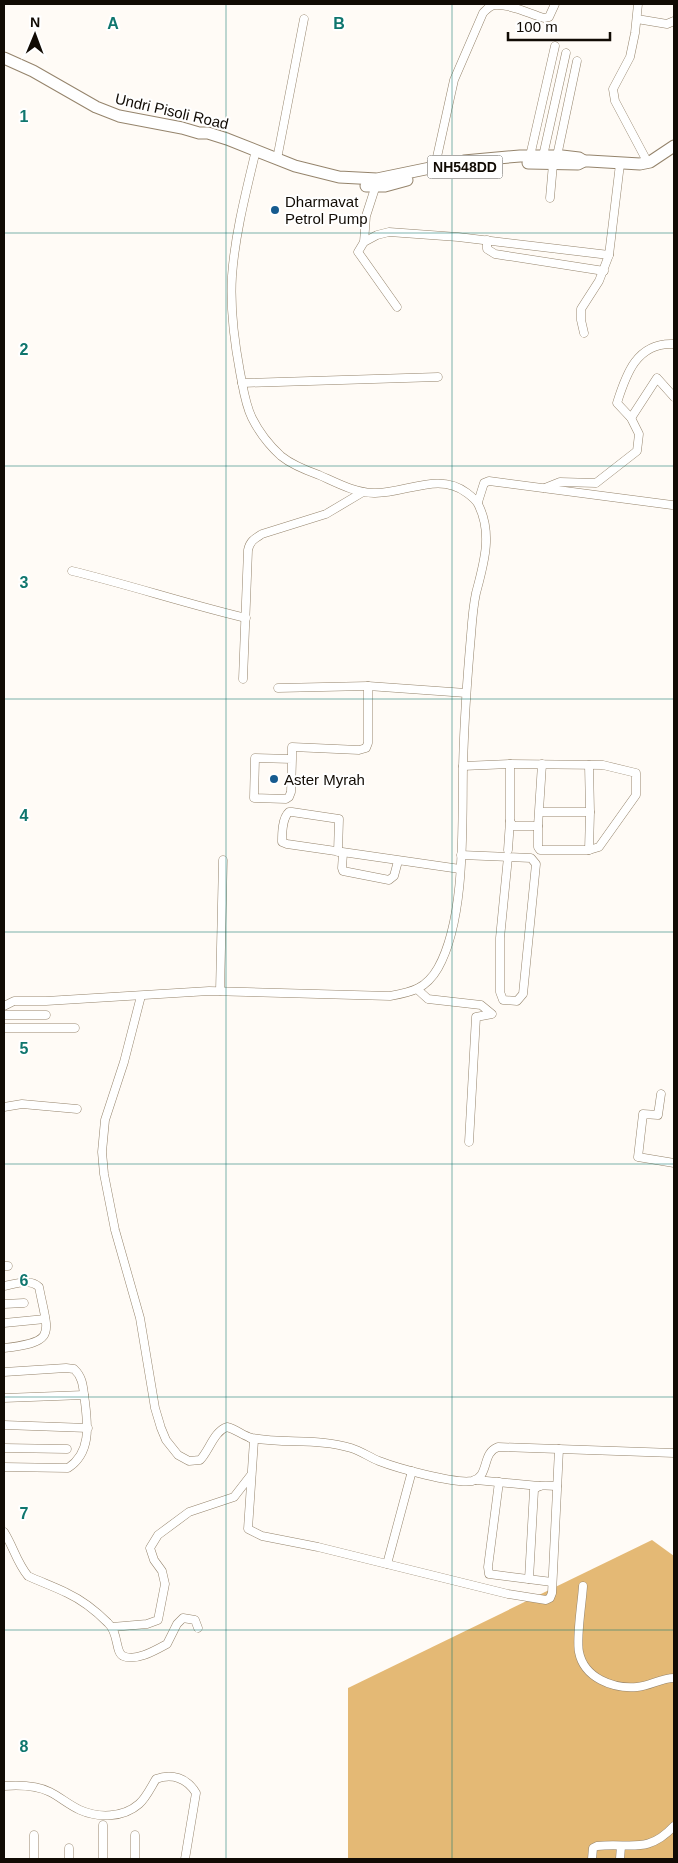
<svg xmlns="http://www.w3.org/2000/svg" width="678" height="1863" font-family="Arial,sans-serif">
	<style>
		.forest { fill: #e4b975 }
		.lines { fill: none; stroke-linecap: round; stroke-linejoin: round }
		.minor-casing { stroke: #95846c; stroke-width: 9 }
		.highway-casing { stroke: #95846c; stroke-width: 13 }
		.minor { stroke: #fff; stroke-width: 8 }
		.highway { stroke: #fff; stroke-width: 11 }
		.grid { fill: none; stroke: #0f766e; stroke-width: 1; stroke-opacity: 0.55 }
		.poi-dot { fill: #165b8f; stroke: #fff; stroke-width: 2 }
		.labels { text-anchor: middle; dominant-baseline: central; stroke-width: 4; stroke-linejoin: round; paint-order: stroke }
		.shield { fill: #fff; stroke: #58544f; stroke-width: 1 }
		.shield-label { font-size: 14px; font-weight: bold; fill: #110b04 }
		.street-label { font-size: 15px; fill: #110b04; stroke: #fff }
		.poi-label { font-size: 15px; fill: #110b04; stroke: #fff; text-anchor: start }
		.grid-label { font-size: 16px; text-anchor: middle; font-weight: bold; fill: #0f766e; stroke: #fff; stroke-width: 4; stroke-linejoin: round; paint-order: stroke }
	</style>
	<rect width="100%" height="100%" fill="#fffbf6"/>
	<!-- forest -->
	<polygon class="forest" points="652,1540 674,1556 674,1859 348,1859 348,1688"/>
	<g class="lines">
		<!-- minor casing -->
		<g class="minor-casing">
			<g id="minor">
				<polyline points="638,4 635,33 630,57 613,89 615,101 648,163"/>
				<polyline points="637,19 667,24 674,21"/>
				<polyline points="530,156 555,46"/>
				<polyline points="543,156 566,53"/>
				<polyline points="557,156 577,61"/>
				<polyline points="277,159 304,19"/>
				<path d="M435 173V166L454 80 483 13C487 9 490 5 496 5 511 4 530 14 544 18L549 17 555 4"/>
				<polyline points="377,182 366,216 364,242 358,252 397,307"/>
				<polyline points="550,198 553,164"/>
				<polyline points="487,240 487,249 495,254 604,271"/>
				<polyline points="364,242 377,235 389,232 458,237 609,255"/>
				<polyline points="584,333 581,320 581,309 599,281 609,255 620,164"/>
				<path d="M674 344C637 342 626 374 617 403L631 418 657 378 674 397"/>
				<polyline points="242,383 438,377"/>
				<polyline points="545,488 560,482 596,483 637,451 639,434 631,418"/>
				<polyline points="478,502 484,483 489,481 672,505"/>
				<path d="M72 571C130 585 187 604 246 618"/>
				<path d="M243 679 248 550C250 541 254 539 262 534L326 514 363 492"/>
				<polyline points="278,688 368,686"/>
				<polyline points="292,759 291,792 289,797 286,799 254,798 255,758 292,759 292,747 359,750 366,748 368,743 368,686 466,693"/>
				<polyline points="510,764 510,821 513,826 538,826 542,764"/>
				<polyline points="589,765 590,812"/>
				<polyline points="463,766 510,764 603,765 636,773 636,795 599,847 589,850"/>
				<polyline points="538,826 538,847 540,850 589,850 590,812 540,812"/>
				<polyline points="508,850 510,821"/>
				<path d="M338 852 339 819 292 812H289C282 818 282 834 282 842L287 844 460 869"/>
				<polyline points="343,853 342,868 343,871 389,880 394,876 398,861"/>
				<polyline points="461,855 531,858 536,864 523,994 517,1001 503,1000 500,992 500,938 508,857"/>
				<polyline points="417,989 428,999 481,1005 492,1014 476,1017 469,1142"/>
				<polyline points="220,991 223,860"/>
				<path d="M141 996 124 1062 105 1120 102 1152 104 1174 115 1230 140 1318 155 1408 161 1428 166 1440 178 1455 189 1461 200 1460C209 1451 214 1431 227 1427 236 1429 243 1436 252 1438 284 1444 319 1438 351 1448 361 1451 369 1457 379 1461 397 1468 454 1484 472 1481 490 1477 481 1453 498 1447L674 1453"/>
				<path d="M4 1006 14 1001H46L209 991 390 996C412 992 426 989 438 968 466 918 462 826 463 768 464 724 467 680 471 635 472 621 473 607 476 593 484 563 493 533 478 504 476 500 471 496 467 493 439 471 405 494 374 493 355 493 337 483 319 475 305 470 292 465 281 456 270 446 259 432 252 418 245 404 243 387 240 372 234 340 230 308 232 276 235 234 246 192 256 150"/>
				<polyline points="4,1015 46,1015"/>
				<polyline points="4,1028 75,1028"/>
				<polyline points="661,1094 658,1115 643,1114 638,1157 674,1163"/>
				<polyline points="4,1107 22,1104 77,1109"/>
				<polyline points="4,1266 8,1266"/>
				<path d="M4 1286C15 1284 30 1278 39 1287 48 1334 58 1342 4 1348"/>
				<polyline points="4,1304 24,1303"/>
				<polyline points="4,1323 45,1319"/>
				<path d="M4 1372 66 1368 74 1369C84 1378 83 1390 85 1402 88 1426 91 1453 68 1468L4 1467"/>
				<polyline points="4,1398 84,1395"/>
				<polyline points="4,1425 88,1428"/>
				<polyline points="250,1438 254,1440 248,1529 262,1536 318,1547 508,1594 546,1600 550,1598 552,1593 559,1449"/>
				<polyline points="4,1448 67,1449"/>
				<polyline points="476,1480 539,1486"/>
				<polyline points="499,1482 488,1567 489,1574 552,1582"/>
				<path d="M4 1532C13 1546 17 1563 28 1576 41 1582 55 1587 67 1593 82 1600 96 1611 108 1623 119 1633 115 1652 123 1656 136 1662 156 1650 167 1644L177 1624 183 1618 195 1620 198 1628"/>
				<polyline points="387,1564 412,1471"/>
				<path d="M529 1579 534 1490C540 1483 549 1486 557 1486"/>
				<path d="M583 1586C582 1603 576 1638 579 1652 584 1678 613 1689 637 1687 650 1686 661 1678 674 1678"/>
				<polyline points="112,1627 147,1624 158,1620 165,1584 162,1571 154,1560 150,1548 158,1535 189,1512 234,1497 251,1475"/>
				<path d="M4 1786C18 1785 36 1785 50 1792 60 1797 69 1805 80 1810 98 1818 123 1818 139 1804 146 1798 151 1787 156 1779 172 1773 187 1778 196 1793L185 1859"/>
				<polyline points="135,1835 135,1859"/>
				<polyline points="34,1859 34,1835"/>
				<polyline points="69,1859 69,1848"/>
				<polyline points="103,1859 103,1825"/>
				<path d="M592 1859 593 1848 597 1846C630 1842 647 1855 674 1826"/>
				<polyline points="620,1859 621,1846"/>
			</g>
		</g>
		<!-- highway casing -->
		<g class="highway-casing">
			<g id="highway">
				<polyline points="4,58 33,71 96,107 119,116 182,128 199,133 208,133 227,139 295,166 339,177 377,179 464,161 520,156 562,156 579,158 584,161"/>
				<polyline points="528,163 578,164 584,161 589,161 640,164 650,162 674,146"/>
				<polyline points="366,186 385,186 407,180"/>
			</g>
		</g>
		<!-- minor -->
		<use href="#minor" class="minor"/>
		<!-- highway -->
		<use href="#highway" class="highway"/>
	</g>
	<!-- grid -->
	<path class="grid" d="M226 4V1859M452 4V1859M4 233H674M4 466H674M4 699H674M4 932H674M4 1164H674M4 1397H674M4 1630H674"/>
	<!-- markers -->
	<g class="poi-dot">
		<circle cx="275" cy="210" r="5"/>
		<circle cx="274" cy="779" r="5"/>
	</g>
	<g class="labels">
		<!-- shield labels -->
		<rect class="shield" x="427.5" y="155.5" width="75" height="23" rx="4"/>
		<g class="shield-label">
			<text x="465" y="167">NH548DD</text>
		</g>
		<!-- street labels -->
		<g class="street-label">
			<text transform="translate(172 111) rotate(13)">Undri Pisoli Road</text>
		</g>
		<!-- poi labels -->
		<g class="poi-label">
			<text x="285" y="201">Dharmavat<tspan x="285" dy="17">Petrol Pump</tspan></text>
			<text x="284" y="779">Aster Myrah</text>
		</g>
	</g>
	<g class="grid-label">
		<text x="113" y="29">A</text>
		<text x="339" y="29">B</text>
		<text x="24" y="122">1</text>
		<text x="24" y="355">2</text>
		<text x="24" y="588">3</text>
		<text x="24" y="821">4</text>
		<text x="24" y="1054">5</text>
		<text x="24" y="1286">6</text>
		<text x="24" y="1519">7</text>
		<text x="24" y="1752">8</text>
	</g>
	<!-- border -->
	<rect width="678" height="1863" fill="none" stroke="#110b04" stroke-width="10"/>
	<!-- north arrow -->
	<g transform="translate(35 35) rotate(1)" stroke="#ffffff" stroke-width="4" paint-order="stroke">
	<path d="M0-4L9 19L0 12L-9 19Z" fill="#110b04"/>
	<text y="-8" font-size="14" font-weight="bold" text-anchor="middle" fill="#110b04">N</text>
	</g>
	<!-- scale -->
	<path d="M508 32v8h102v-8" fill="none" stroke="#110b04" stroke-width="2.5"/>
	<text x="516" y="32" font-size="15" fill="#110b04" stroke="#ffffff" stroke-width="4" paint-order="stroke">100 m</text>
</svg>
